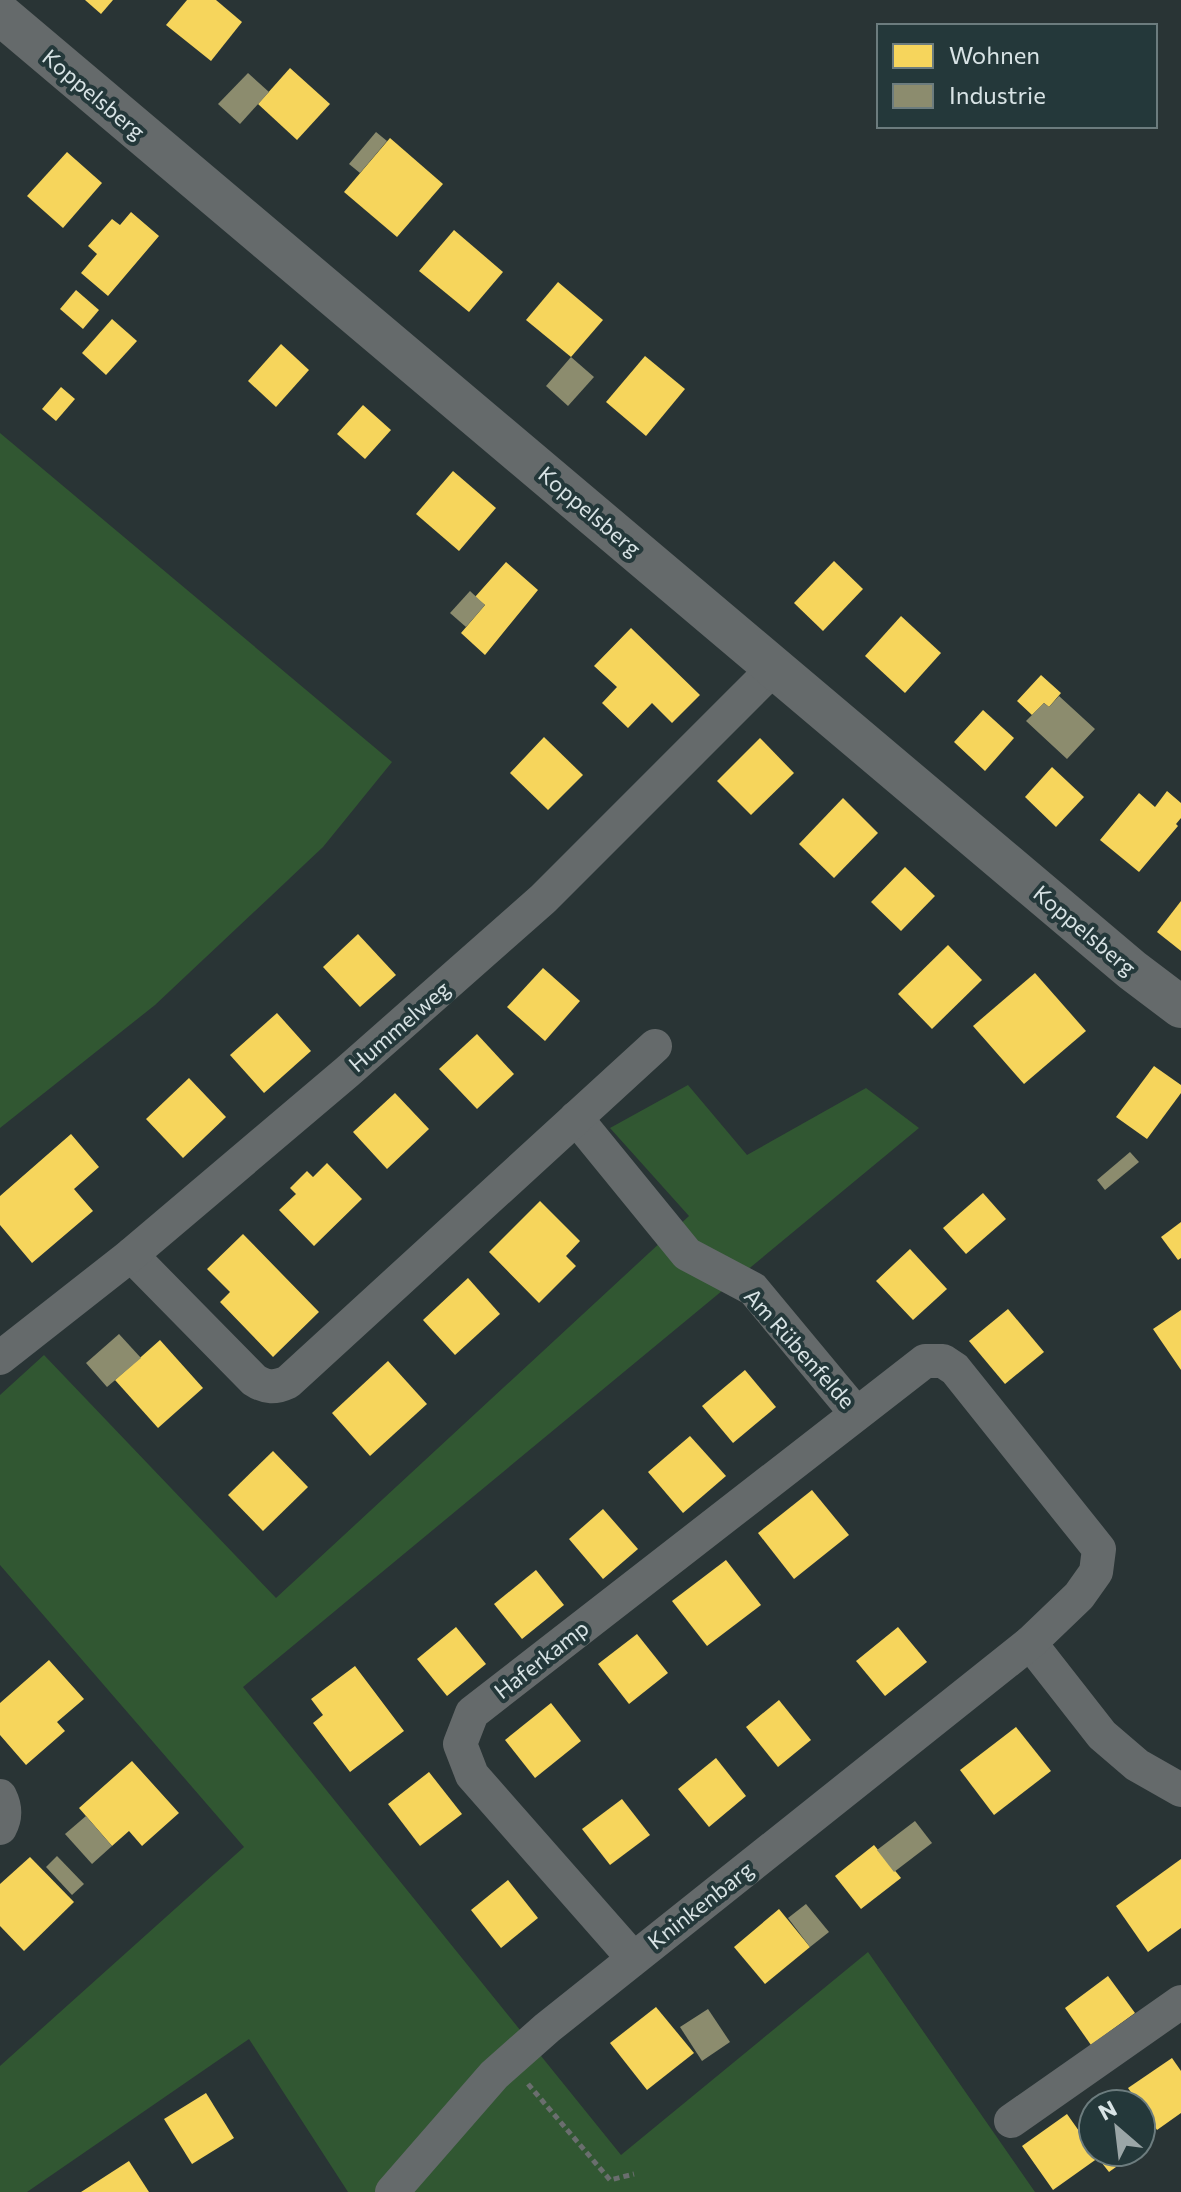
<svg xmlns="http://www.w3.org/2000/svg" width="1181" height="2192" font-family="Commissioner,sans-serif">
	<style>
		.green { fill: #315732 }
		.homes { fill: #f6d55c }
		.industry { fill: #8c8c6e }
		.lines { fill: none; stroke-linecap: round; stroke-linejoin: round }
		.path { stroke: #6a6e6e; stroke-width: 5; stroke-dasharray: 6 4; stroke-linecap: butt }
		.minor { stroke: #656a6b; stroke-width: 34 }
		.tertiary { stroke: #656a6b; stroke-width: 42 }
		.labels { text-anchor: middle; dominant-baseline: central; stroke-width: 8; stroke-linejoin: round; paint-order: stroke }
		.street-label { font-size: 22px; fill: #d8e3e5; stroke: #24383a }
	</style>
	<rect width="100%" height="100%" fill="#293435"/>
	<!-- green -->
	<g class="green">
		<polygon points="0,433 392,762 323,847 155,1005 0,1128"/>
		<polygon points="688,1085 747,1155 866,1088 919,1128 243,1687 621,2155 868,1952 1035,2192 348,2192 249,2039 27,2192 0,2192 0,2066 244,1847 0,1565 0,1395 44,1355 276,1598 689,1216 610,1128"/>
	</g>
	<!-- homes -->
	<g class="homes">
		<polygon points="85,0 113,0 101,14"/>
		<polygon points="187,0 216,0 242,22 211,61 166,25"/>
		<polygon points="290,68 330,104 297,140 258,104"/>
		<polygon points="390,138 443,184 397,237 344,192"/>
		<polygon points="67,152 102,183 63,228 27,196"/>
		<polygon points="131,212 159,236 108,296 81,273 97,254 88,246 112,219 120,225"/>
		<polygon points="454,230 503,272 469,312 419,271"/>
		<polygon points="558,282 603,320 571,357 526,320"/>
		<polygon points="76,290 99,310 83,329 60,309"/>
		<polygon points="112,319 137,341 106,375 82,353"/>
		<polygon points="281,344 309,370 276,407 248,381"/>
		<polygon points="645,356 685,389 646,436 606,402"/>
		<polygon points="61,387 75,399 56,421 42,409"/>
		<polygon points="363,405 391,430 365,459 337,434"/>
		<polygon points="453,471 496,508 459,551 416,514"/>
		<polygon points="834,561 863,589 823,631 794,603"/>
		<polygon points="506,562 538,590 485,655 461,633 485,605 475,597"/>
		<polygon points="901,616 941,653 905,693 865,656"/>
		<polygon points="631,628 700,695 672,723 652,703 628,728 602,703 617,687 594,666"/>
		<polygon points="1041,675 1061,693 1049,707 1044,703 1032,715 1017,701"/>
		<polygon points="983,710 1014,738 985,771 954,742"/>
		<polygon points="544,737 583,775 548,810 510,773"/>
		<polygon points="760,738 794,773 751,815 717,781"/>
		<polygon points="1052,767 1084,797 1056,827 1025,797"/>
		<polygon points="1167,791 1181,803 1181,818 1176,824 1178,826 1139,872 1100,840 1139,793 1155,807"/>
		<polygon points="843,798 878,833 834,878 799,844"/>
		<polygon points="905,867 935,896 901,931 871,902"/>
		<polygon points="1181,901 1181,951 1157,932"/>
		<polygon points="358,934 396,975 360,1007 323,967"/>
		<polygon points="948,945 982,980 932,1029 898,994"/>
		<polygon points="543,968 580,1001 545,1041 507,1007"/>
		<polygon points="1035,973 1086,1031 1024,1084 973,1026"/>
		<polygon points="277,1013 311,1051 264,1093 230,1055"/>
		<polygon points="477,1034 514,1074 477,1109 439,1069"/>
		<polygon points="1154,1066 1181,1085 1181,1093 1147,1139 1116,1117"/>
		<polygon points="189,1078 226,1117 183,1158 146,1119"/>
		<polygon points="395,1093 429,1129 387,1169 353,1132"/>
		<polygon points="71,1134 99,1167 74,1189 93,1211 32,1263 0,1225 0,1196"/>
		<polygon points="327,1163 362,1199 314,1246 279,1210 296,1194 290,1188 307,1171 313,1177"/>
		<polygon points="983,1193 1006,1219 966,1254 943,1228"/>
		<polygon points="540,1201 580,1241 566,1256 576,1266 539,1303 489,1252"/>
		<polygon points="1181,1222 1181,1258 1178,1260 1161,1237"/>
		<polygon points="243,1234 319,1312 273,1357 220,1302 230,1292 207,1269"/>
		<polygon points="910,1249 947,1289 913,1320 876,1281"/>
		<polygon points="468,1278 500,1314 455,1355 423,1320"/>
		<polygon points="1008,1309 1044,1352 1005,1384 969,1341"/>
		<polygon points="1181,1310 1181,1370 1153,1329"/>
		<polygon points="160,1340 203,1388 158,1428 115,1380"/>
		<polygon points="388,1361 427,1404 370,1456 332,1413"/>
		<polygon points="745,1370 776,1407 733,1443 702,1406"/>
		<polygon points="690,1436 726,1476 683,1513 648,1472"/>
		<polygon points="273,1451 308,1487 263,1531 228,1495"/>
		<polygon points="812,1490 849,1535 794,1579 758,1533"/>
		<polygon points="603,1509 638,1549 603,1579 569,1539"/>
		<polygon points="726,1560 761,1605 707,1646 672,1601"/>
		<polygon points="536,1570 564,1605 522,1639 494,1604"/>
		<polygon points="456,1627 486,1664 447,1696 417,1659"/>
		<polygon points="898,1627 927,1662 885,1696 856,1661"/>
		<polygon points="637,1634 668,1673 629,1704 598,1664"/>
		<polygon points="49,1660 84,1699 57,1722 65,1731 26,1765 0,1735 0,1703"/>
		<polygon points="355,1666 404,1731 350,1772 313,1723 323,1715 311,1699"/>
		<polygon points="779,1700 811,1740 778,1767 746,1727"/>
		<polygon points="551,1703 581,1741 535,1778 505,1740"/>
		<polygon points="1016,1727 1051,1771 994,1815 960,1770"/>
		<polygon points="716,1758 746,1796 709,1827 678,1789"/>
		<polygon points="132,1761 179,1813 142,1846 129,1831 112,1846 79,1808"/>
		<polygon points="429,1772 462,1814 420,1846 388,1804"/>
		<polygon points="622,1799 650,1835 610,1865 582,1829"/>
		<polygon points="874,1845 901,1878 861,1909 835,1876"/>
		<polygon points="30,1857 74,1902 24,1951 0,1926 0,1884"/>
		<polygon points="1181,1859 1181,1928 1148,1952 1116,1906"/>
		<polygon points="508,1880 538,1918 501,1948 471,1910"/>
		<polygon points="779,1909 810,1947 765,1984 734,1947"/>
		<polygon points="1108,1976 1135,2013 1091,2045 1065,2008"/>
		<polygon points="656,2007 694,2053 647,2090 610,2043"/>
		<polygon points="1172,2058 1181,2071 1181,2113 1157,2130 1128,2088"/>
		<polygon points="206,2093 234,2138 192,2164 164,2119"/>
		<polygon points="1067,2114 1079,2131 1093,2121 1093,2152 1137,2152 1109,2172 1098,2158 1053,2190 1022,2146"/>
		<polygon points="129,2161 149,2192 81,2192"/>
	</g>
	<!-- industry -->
	<g class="industry">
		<polygon points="248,73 269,92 240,124 218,104"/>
		<polygon points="376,132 387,141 360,173 349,164"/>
		<polygon points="571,357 594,377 568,406 546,386"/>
		<polygon points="470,591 485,605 466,627 450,613"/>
		<polygon points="1059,696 1095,729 1067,759 1026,721 1044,703 1049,707"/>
		<polygon points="1130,1152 1139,1162 1105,1190 1097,1180"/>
		<polygon points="119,1334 141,1358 107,1387 86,1363"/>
		<polygon points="86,1816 112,1846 92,1864 65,1834"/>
		<polygon points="915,1821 932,1843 894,1872 877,1850"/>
		<polygon points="57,1856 84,1884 72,1895 46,1867"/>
		<polygon points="806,1904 829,1932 810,1947 788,1918"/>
		<polygon points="708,2009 730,2042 702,2061 680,2027"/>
	</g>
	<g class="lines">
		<!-- path -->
		<polyline class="path" points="528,2084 610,2180 634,2174"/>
		<!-- minor -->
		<g class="minor">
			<polyline points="576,1118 687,1254 753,1289 856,1413"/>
			<path d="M131 1255 254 1380C266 1388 275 1388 288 1382L655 1046"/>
			<polyline points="0,1358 131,1255 347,1072 543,899 775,667"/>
			<polyline points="1030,1643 1102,1735 1137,1765 1181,1790"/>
			<path d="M0 1796C6 1808 6 1817 0 1828"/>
			<polyline points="1011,2121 1181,2002"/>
			<polyline points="392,2192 494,2075 547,2028 1030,1643 1079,1596 1096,1572 1099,1549 955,1369 943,1361 925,1361 472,1713 460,1744 472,1775 633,1958"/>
		</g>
		<!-- tertiary -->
		<polyline class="tertiary" points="0,14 1132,970 1181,1007"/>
	</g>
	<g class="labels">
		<!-- street labels -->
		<g class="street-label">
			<text transform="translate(94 94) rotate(40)">Koppelsberg</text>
			<text transform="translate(590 511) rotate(40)">Koppelsberg</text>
			<text transform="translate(1085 930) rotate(40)">Koppelsberg</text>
			<text transform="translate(399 1026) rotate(-41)">Hummelweg</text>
			<text transform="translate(800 1348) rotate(48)">Am Rübenfelde</text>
			<text transform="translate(541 1659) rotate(-38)">Haferkamp</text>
			<text transform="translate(700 1905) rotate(-38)">Kninkenbarg</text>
		</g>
	</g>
	<!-- legend -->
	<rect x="877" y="24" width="280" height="104" fill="#24383a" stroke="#6c7c7e" stroke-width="2"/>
	<rect x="893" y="44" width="40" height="24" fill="#f6d55c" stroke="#6c7c7e" stroke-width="2"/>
	<text x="949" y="64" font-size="24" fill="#d8e3e5">Wohnen</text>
	<rect x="893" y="84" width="40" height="24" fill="#8c8c6e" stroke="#6c7c7e" stroke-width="2"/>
	<text x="949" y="104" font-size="24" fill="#d8e3e5">Industrie</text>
	<!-- north arrow -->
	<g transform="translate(1117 2128) rotate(332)"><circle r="38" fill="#24383a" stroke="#6c7c7e" stroke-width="2"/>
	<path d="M0-6L14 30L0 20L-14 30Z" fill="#9ba6a7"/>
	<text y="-12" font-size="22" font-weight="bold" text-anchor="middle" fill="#d8e3e5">N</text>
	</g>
</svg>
